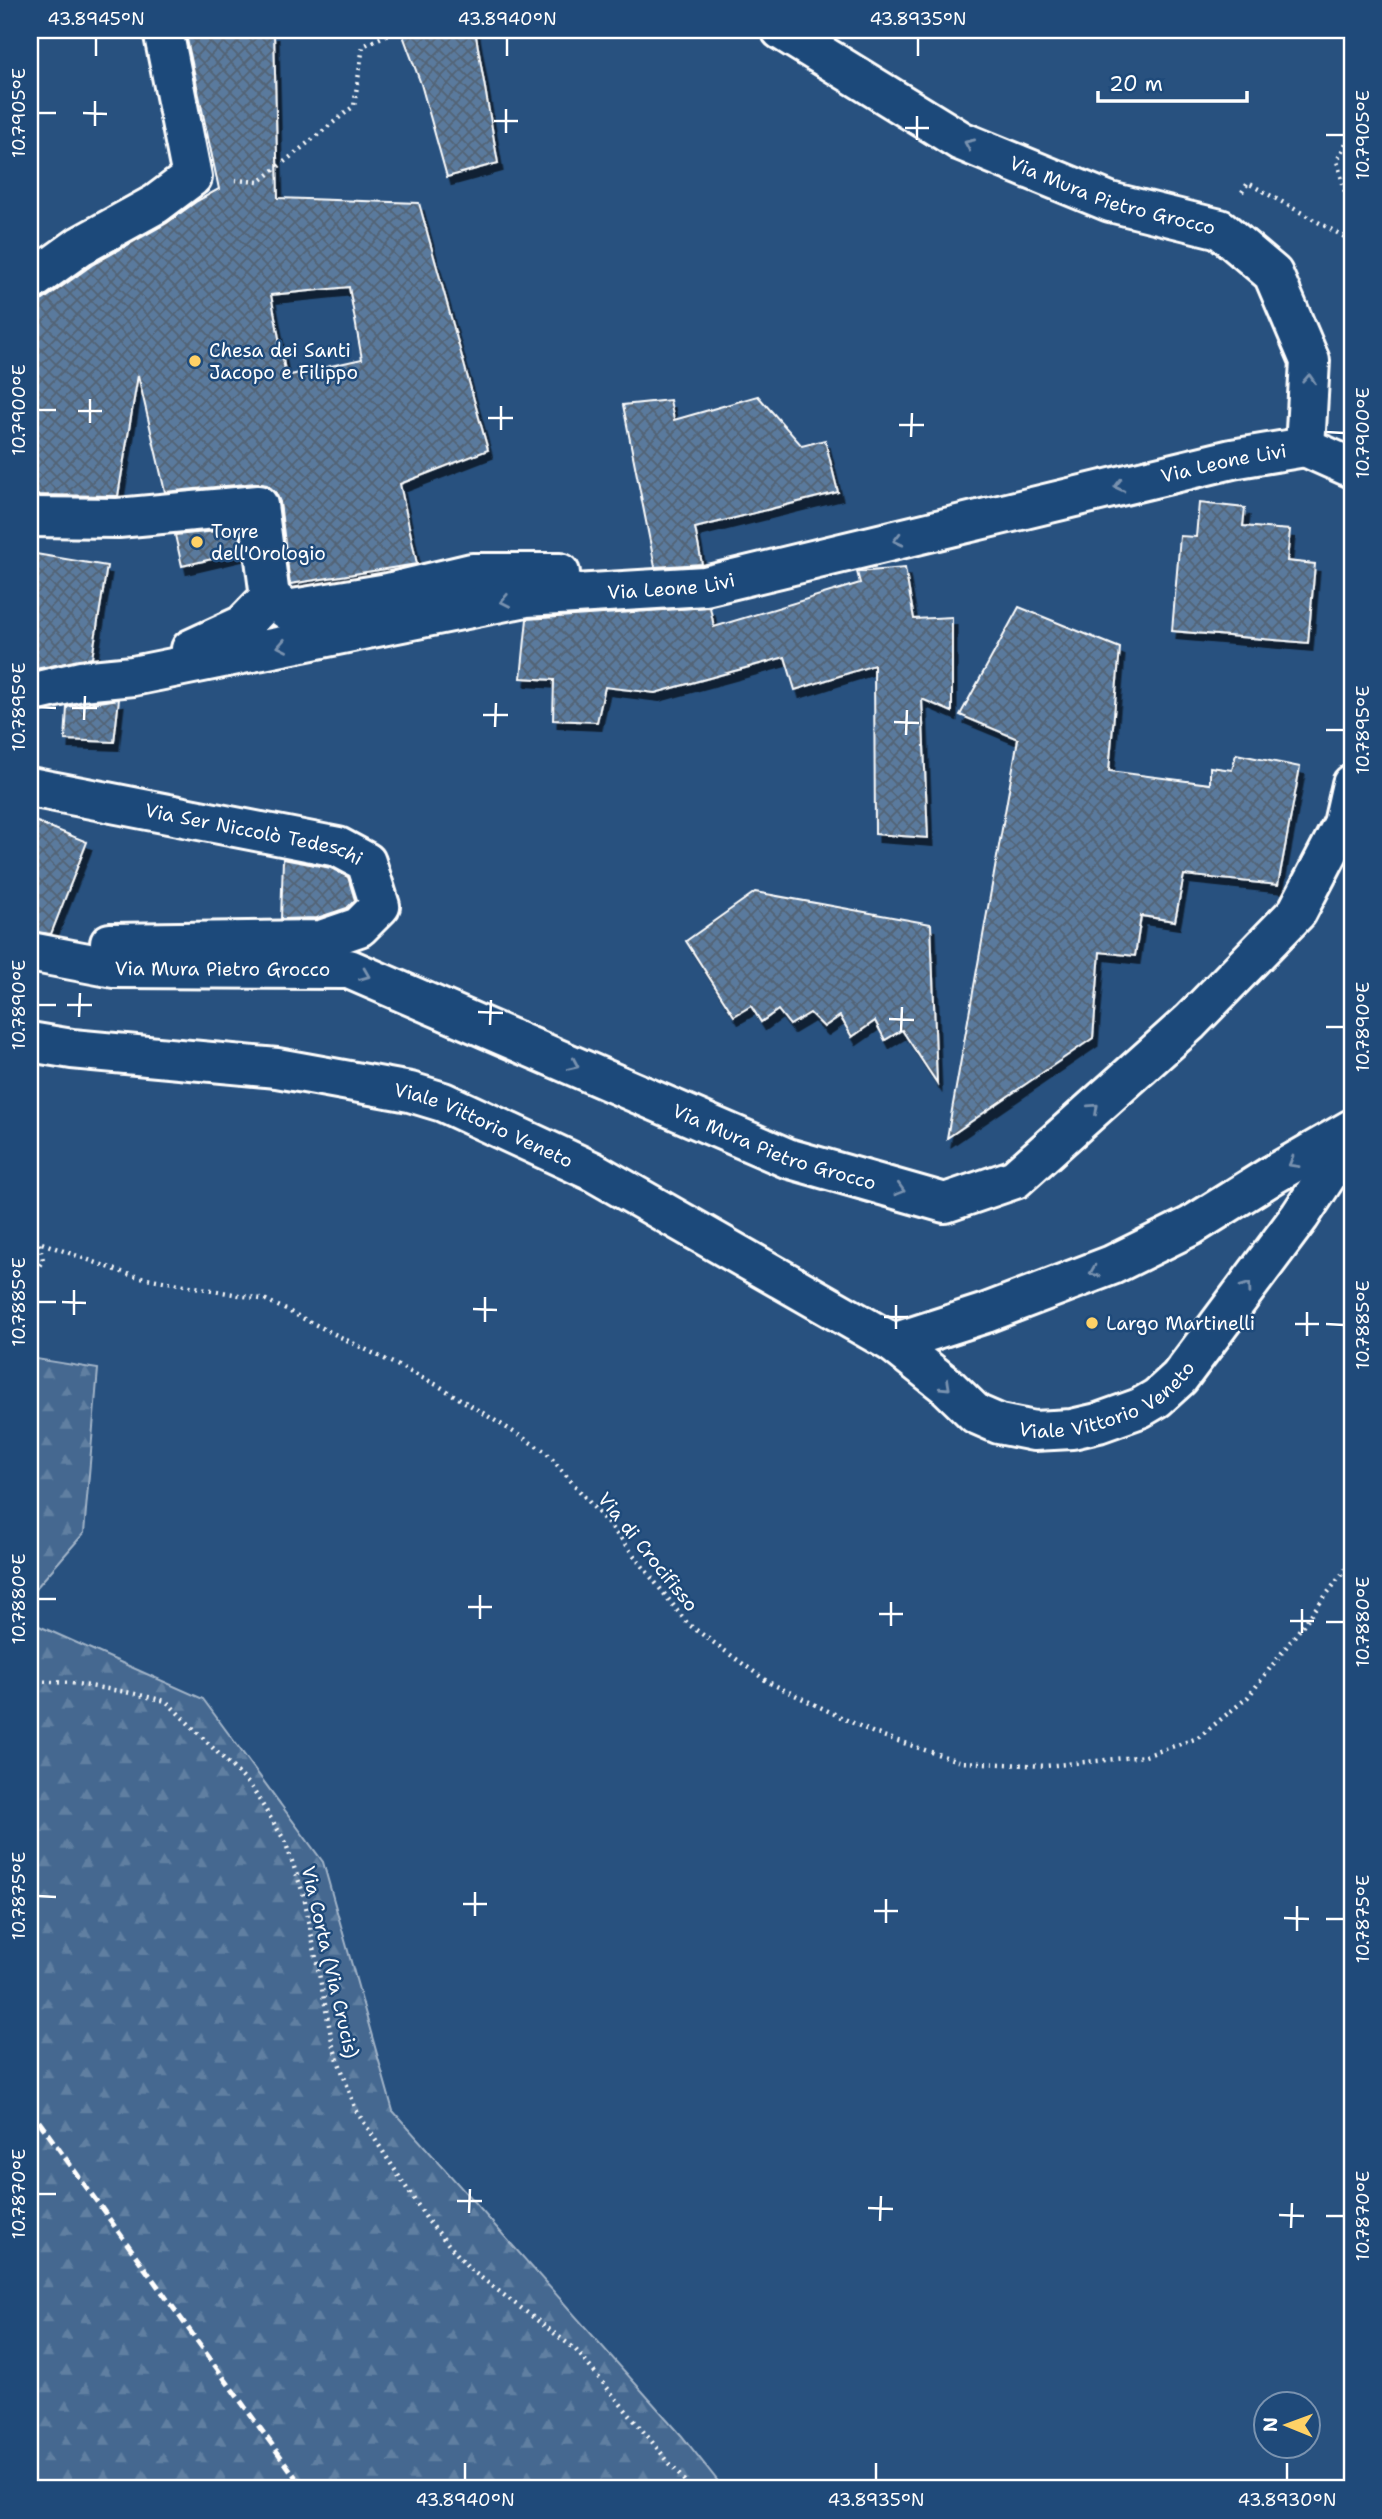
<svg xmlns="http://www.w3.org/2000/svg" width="1382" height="2519" font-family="'Shantell Sans',sans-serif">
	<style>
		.forest { fill: url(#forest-firs); stroke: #a2b4c8; stroke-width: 2 }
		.building { fill: url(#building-cross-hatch); stroke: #fff; stroke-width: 2; fill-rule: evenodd; filter: url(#shadow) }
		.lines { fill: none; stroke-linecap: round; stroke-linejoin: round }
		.street-casing { stroke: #fff; stroke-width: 44 }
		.secondary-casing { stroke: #fff; stroke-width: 44 }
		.path { stroke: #fff; stroke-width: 4.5; stroke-dasharray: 2 5; stroke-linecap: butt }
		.street { stroke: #1f4a7a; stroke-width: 38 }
		.secondary { stroke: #1f4a7a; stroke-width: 38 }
		.rail { stroke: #fff; stroke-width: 5; stroke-dasharray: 10 5; stroke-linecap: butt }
		.oneway { stroke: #7992af }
		.ticks { fill: none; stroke: #fff; stroke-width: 2.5 }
		.poi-dot { fill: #ffd166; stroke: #1f4a7a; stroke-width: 2.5 }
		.labels { text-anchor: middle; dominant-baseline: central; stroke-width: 5; stroke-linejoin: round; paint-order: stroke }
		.street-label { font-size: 19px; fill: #fff; stroke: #1f4a7a }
		.poi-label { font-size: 19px; fill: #fff; stroke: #1f4a7a; text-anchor: start }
		.neatline { fill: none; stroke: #fff; stroke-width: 2.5 }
		.ticks-label { font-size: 18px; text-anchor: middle; fill: #fff }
	</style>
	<defs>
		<pattern id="forest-firs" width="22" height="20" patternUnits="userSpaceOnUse" patternTransform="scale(1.75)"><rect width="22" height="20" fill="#446890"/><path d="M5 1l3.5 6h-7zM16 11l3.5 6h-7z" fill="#607fa1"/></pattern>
		<pattern id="building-cross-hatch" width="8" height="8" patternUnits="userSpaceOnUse" patternTransform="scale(1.75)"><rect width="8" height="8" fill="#5a7a9d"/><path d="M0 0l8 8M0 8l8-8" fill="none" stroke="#536374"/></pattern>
		<filter id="shadow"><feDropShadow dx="4.5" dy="8" stdDeviation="0" flood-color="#0009"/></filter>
	</defs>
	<rect width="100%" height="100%" fill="#28517f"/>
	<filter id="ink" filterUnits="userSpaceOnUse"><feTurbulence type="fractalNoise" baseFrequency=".0143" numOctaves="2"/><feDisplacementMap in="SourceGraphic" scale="14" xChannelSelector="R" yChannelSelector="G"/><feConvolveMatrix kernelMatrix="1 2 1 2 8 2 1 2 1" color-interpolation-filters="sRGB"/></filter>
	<g filter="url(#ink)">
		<!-- forest -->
		<g class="forest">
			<polygon points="30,1358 98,1369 84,1533 30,1595"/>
			<polygon points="30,1622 203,1699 323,1862 393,2111 682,2436 724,2489 30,2489"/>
		</g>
		<!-- building -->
		<g class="building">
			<path d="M185 30H215L216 34 274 32 278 198 419 203 488 450 400 484 417 564 290 584 280 502 276 493 267 485 256 483 165 492 138 375 118 496 30 495V303L43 300 92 265 167 223 197 201 219 189ZM349 287 362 359 286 376 271 295Z"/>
			<polygon points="401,30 475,30 498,163 447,177 421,84"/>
			<polygon points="758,396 802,446 825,440 838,492 695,528 702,564 655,567 623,405 670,400 674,420"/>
			<polygon points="1199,503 1245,508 1243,526 1290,530 1287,561 1315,564 1308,643 1172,631 1180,536 1196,537"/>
			<polygon points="239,529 242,552 182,566 175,535"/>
			<polygon points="30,553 107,566 92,658 30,670"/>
			<polygon points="905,568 914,619 952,617 952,712 922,699 928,838 875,834 874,665 795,690 785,657 655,693 605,687 597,722 553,720 554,680 521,678 527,619 710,607 714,627 860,583 857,572"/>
			<polygon points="1019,607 1120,648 1109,771 1210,784 1210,767 1232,770 1236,754 1300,767 1278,885 1184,875 1175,921 1141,916 1135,956 1100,952 1093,1038 947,1138 1018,739 960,715"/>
			<polygon points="119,699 114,742 65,740 67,707"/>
			<polygon points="30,819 87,842 51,934 30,931"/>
			<polygon points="283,859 331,868 348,877 355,900 347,908 317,918 281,919"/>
			<polygon points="755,892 931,924 937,1083 902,1030 885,1040 875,1021 852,1037 840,1016 824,1027 810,1013 790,1025 778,1010 761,1022 751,1006 734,1016 686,941"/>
		</g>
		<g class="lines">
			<!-- street casing -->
			<g class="street-casing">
				<g id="street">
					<path id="s1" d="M781 30 961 141 1110 202 1220 229 1273 274 1310 361 1305 447"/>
					<polyline points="30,282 80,246 156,204 192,177 163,30"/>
					<polyline points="1305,447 1352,468"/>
					<polyline points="30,517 118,518 258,505 270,597 243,625 191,649"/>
					<polyline points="270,597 287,610 388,593 472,573 560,573"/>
					<path id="s2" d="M30 693 81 681 133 676 526 597 705 586 1232 459 1305 447"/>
					<path id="s3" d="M30 787 338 847 366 862 380 906 359 927 321 940 110 943"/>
					<path id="s4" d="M30 952 114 968 349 969 787 1158 945 1203 1015 1179 1190 1022 1297 912 1343 824 1352 784"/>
				</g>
			</g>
			<!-- secondary casing -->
			<g class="secondary-casing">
				<g id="secondary">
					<path id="s5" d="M30 1042 72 1049 277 1068 410 1092 443 1102 592 1171 893 1343 946 1385 976 1414 999 1424 1034 1431 1072 1429 1098 1423 1140 1408 1157 1398 1179 1378 1300 1216 1352 1137"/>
					<polyline points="893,1343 986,1313 1112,1265 1191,1226 1274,1174 1352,1129"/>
				</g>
			</g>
			<!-- path -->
			<g class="path">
				<polyline points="1352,131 1337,161 1352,218"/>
				<polyline points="235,180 259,182 354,106 363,46 397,30"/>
				<polyline points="1242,192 1248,183 1352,241"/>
				<polyline points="30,1236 39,1242 130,1275 266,1300 439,1386 546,1452 621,1539 688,1624 768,1682 874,1733 961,1762 1046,1766 1145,1756 1198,1738 1248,1697 1352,1561"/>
				<polyline points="30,1275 35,1272 43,1260 39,1243"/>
				<polyline points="30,1681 71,1683 126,1692 166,1701 250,1785 285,1841 304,1896 333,2046 356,2110 428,2221 471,2270 575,2349 691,2489"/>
			</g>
			<!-- street -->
			<use href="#street" class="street"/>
			<!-- secondary -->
			<use href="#secondary" class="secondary"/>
			<!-- rail -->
			<polyline class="rail" points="30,2109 304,2489"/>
		</g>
		<!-- one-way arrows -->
		<defs><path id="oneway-chevron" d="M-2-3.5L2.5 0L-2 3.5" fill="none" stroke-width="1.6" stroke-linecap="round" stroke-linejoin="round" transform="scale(1.75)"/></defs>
		<g class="oneway">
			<use href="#oneway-chevron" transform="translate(969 144) rotate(-156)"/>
			<use href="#oneway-chevron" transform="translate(1309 379) rotate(-87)"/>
			<use href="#oneway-chevron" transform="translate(1119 486) rotate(166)"/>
			<use href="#oneway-chevron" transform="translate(898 540) rotate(166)"/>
			<use href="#oneway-chevron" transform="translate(505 601) rotate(169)"/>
			<use href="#oneway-chevron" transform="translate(282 646) rotate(169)"/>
			<use href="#oneway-chevron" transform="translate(365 975) rotate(22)"/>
			<use href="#oneway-chevron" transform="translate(574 1065) rotate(24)"/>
			<use href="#oneway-chevron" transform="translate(1094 1108) rotate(-42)"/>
			<use href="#oneway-chevron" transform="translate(1293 1163) rotate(150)"/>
			<use href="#oneway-chevron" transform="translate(900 1190) rotate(16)"/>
			<use href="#oneway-chevron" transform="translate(1094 1272) rotate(158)"/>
			<use href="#oneway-chevron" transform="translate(1247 1287) rotate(-54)"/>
			<use href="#oneway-chevron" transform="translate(946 1386) rotate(43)"/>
		</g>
	</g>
	<!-- ticks -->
	<path class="ticks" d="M96 56V38M507 56V38M918 56V38M38 113H56M83 113 107 114M494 121H518M95 126V101M905 128H929M506 133V109M1326 135H1344M917 140V116M38 410H56M78 411H102M488 418H513M90 423V399M899 425H924M501 430V406M1326 432 1344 433M911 437 912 413M38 707 56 708M72 708H97M483 715H508M84 720 85 696M894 722 919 723M495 727 496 703M1326 730H1344M906 735 907 710M38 1005H56M67 1005H92M478 1012 503 1013M79 1017 80 993M889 1019 914 1020M490 1025 491 1000M1326 1027H1344M901 1032 902 1007M38 1302H56M62 1302 86 1303M473 1309 497 1310M74 1315V1290M884 1317H908M485 1322V1297M1295 1324H1319M1326 1324 1344 1325M896 1329V1305M1307 1336V1312M38 1599H56M468 1607H492M879 1614H903M480 1619V1595M1290 1621H1314M1326 1622H1344M891 1626V1602M1302 1633V1609M38 1896 56 1897M463 1904H487M874 1911H898M475 1916V1892M1284 1918 1309 1919M1326 1919H1344M886 1923V1899M1297 1931V1906M38 2194H56M457 2201H482M868 2208 893 2209M469 2213 470 2189M1279 2215 1304 2216M1326 2216H1344M880 2221 881 2196M1291 2228 1292 2203M465 2480V2463M876 2480V2463M1287 2480V2463"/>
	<!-- markers -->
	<g class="poi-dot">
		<circle cx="195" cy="361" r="7"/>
		<circle cx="197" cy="542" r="7"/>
		<circle cx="1092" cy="1323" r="7"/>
	</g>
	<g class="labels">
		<!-- street labels -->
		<g class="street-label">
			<text stroke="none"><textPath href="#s1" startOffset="373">Via Mura Pietro Grocco</textPath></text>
			<text stroke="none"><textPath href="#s2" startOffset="1218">Via Leone Livi</textPath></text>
			<text stroke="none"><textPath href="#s2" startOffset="651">Via Leone Livi</textPath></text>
			<text stroke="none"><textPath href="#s3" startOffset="229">Via Ser Niccolò Tedeschi</textPath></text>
			<text stroke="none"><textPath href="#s4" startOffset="194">Via Mura Pietro Grocco</textPath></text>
			<text stroke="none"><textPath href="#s5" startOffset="464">Viale Vittorio Veneto</textPath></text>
			<text stroke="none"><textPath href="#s4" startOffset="782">Via Mura Pietro Grocco</textPath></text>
			<text stroke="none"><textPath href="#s5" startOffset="1180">Viale Vittorio Veneto</textPath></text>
			<text transform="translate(648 1552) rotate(51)">Via di Crocifisso</text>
			<text transform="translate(330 1962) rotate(77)">Via Corta (Via Crucis)</text>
		</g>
		<!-- poi labels -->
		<g class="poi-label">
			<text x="209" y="350">Chesa dei Santi<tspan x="209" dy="22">Jacopo e Filippo</tspan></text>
			<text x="211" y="531">Torre<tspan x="211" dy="22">dell'Orologio</tspan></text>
			<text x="1106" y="1323">Largo Martinelli</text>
		</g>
	</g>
	<!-- margin -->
	<rect width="1382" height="2519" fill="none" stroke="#1f4a7a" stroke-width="77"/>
	<!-- north arrow -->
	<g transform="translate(1287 2425) rotate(271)"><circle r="33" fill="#1f4a7a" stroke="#7992af" stroke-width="2"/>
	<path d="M0-5L12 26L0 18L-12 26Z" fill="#ffd166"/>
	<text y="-10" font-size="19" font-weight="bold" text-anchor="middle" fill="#ffffff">N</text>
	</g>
	<!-- scale -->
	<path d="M1098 91v10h149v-10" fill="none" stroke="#ffffff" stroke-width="3.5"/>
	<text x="1109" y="91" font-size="21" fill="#ffffff" stroke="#1f4a7a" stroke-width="5" paint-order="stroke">20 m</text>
	<rect x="38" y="38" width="1306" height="2442" class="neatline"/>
	<g class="ticks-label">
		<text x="96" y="25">43.8945°N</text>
		<text x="507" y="25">43.8940°N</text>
		<text x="918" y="25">43.8935°N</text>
		<text transform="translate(19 113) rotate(-90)" y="6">10.7905°E</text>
		<text transform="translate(1363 135) rotate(-90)" y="6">10.7905°E</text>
		<text transform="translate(19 410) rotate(-90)" y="6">10.7900°E</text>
		<text transform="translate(1363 433) rotate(-90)" y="6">10.7900°E</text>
		<text transform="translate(19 707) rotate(-90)" y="6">10.7895°E</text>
		<text transform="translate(1363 730) rotate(-90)" y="6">10.7895°E</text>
		<text transform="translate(19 1005) rotate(-90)" y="6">10.7890°E</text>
		<text transform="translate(1363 1027) rotate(-90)" y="6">10.7890°E</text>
		<text transform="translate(19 1302) rotate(-90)" y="6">10.7885°E</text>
		<text transform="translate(1363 1325) rotate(-90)" y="6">10.7885°E</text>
		<text transform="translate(19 1599) rotate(-90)" y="6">10.7880°E</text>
		<text transform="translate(1363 1622) rotate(-90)" y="6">10.7880°E</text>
		<text transform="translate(19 1896) rotate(-90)" y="6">10.7875°E</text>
		<text transform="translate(1363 1919) rotate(-90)" y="6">10.7875°E</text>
		<text transform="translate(19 2194) rotate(-90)" y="6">10.7870°E</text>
		<text transform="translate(1363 2216) rotate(-90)" y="6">10.7870°E</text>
		<text x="465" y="2506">43.8940°N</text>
		<text x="876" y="2506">43.8935°N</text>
		<text x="1287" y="2506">43.8930°N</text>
	</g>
</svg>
